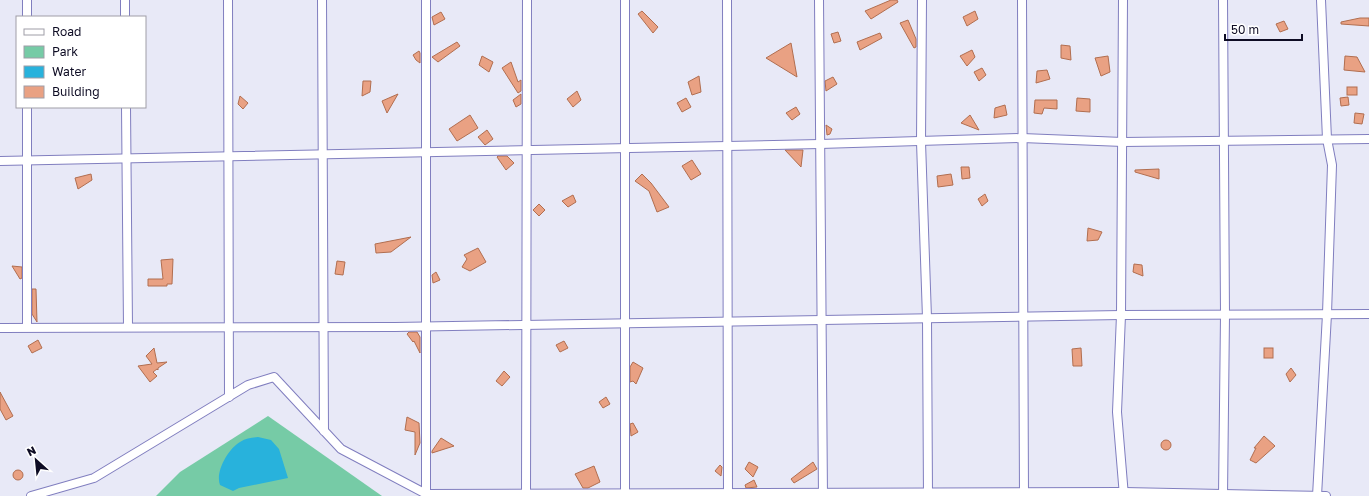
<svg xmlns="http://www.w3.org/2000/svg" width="1369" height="496" font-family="'Golos Text',sans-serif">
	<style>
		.green { fill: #76cba6 }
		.water { fill: #28b2dc }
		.building { fill: #e9a183; stroke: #b16e50 }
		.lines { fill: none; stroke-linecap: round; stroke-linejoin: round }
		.street-casing { stroke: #807ebf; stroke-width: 10 }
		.street { stroke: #fff; stroke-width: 8 }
	</style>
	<rect width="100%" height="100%" fill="#e8e9f7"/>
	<!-- green -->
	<polygon class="green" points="268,416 382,496 156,496 180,472"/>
	<!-- water -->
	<path class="water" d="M258 437 271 440 279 449 288 478 239 488 233 491 220 485C215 472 228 449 240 442 246 438 252 438 258 437Z"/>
	<!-- building -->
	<g class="building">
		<polygon points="891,0 897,0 898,2 871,19 865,11"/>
		<polygon points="642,11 658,27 653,33 638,14"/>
		<polygon points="975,11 978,19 967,26 963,17"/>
		<polygon points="441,12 445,19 434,25 432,17"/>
		<polygon points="1360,18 1369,18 1369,26 1341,24 1341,22"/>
		<polygon points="908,20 916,39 916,47 914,48 900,23"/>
		<polygon points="1284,21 1288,29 1280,32 1276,24"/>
		<polygon points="838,32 841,41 834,43 831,34"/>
		<polygon points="880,33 882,38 860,50 857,42"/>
		<polygon points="457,42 460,46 438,62 432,57"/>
		<polygon points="791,43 797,77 766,58"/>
		<polygon points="1061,45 1070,46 1071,60 1061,58"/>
		<polygon points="972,50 975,57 967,66 960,56"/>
		<polygon points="419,51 420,53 420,63 416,60 413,55"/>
		<polygon points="482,56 493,62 489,72 479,65"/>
		<polygon points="1108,56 1110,72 1101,76 1095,58"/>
		<polygon points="1345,56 1357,57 1365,72 1344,70"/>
		<polygon points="511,62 518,82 521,80 521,91 518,93 502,68"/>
		<polygon points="982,68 986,75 979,81 974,72"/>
		<polygon points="1047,70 1050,79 1036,83 1037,71"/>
		<polygon points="699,76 701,92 692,95 688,82"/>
		<polygon points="833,77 837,84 826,91 825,81"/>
		<polygon points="363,81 371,81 370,92 362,96"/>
		<rect x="1347" y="87" width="10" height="8"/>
		<polygon points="577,91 581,100 573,107 567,99"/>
		<polygon points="398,94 387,113 382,101"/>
		<polygon points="521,94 521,104 516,107 513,100"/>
		<polygon points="240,96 248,103 243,109 238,104"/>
		<polygon points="1348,97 1349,105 1341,106 1340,98"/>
		<polygon points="686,98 691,107 682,112 677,103"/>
		<polygon points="1077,98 1090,99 1090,112 1076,111"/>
		<polygon points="1035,100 1057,100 1057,109 1044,108 1042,114 1034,113"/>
		<polygon points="1005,105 1007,115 994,118 995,108"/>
		<polygon points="796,107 800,114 792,120 786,113"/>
		<polygon points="1355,113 1364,114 1362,124 1354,123"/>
		<polygon points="470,115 478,128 457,141 449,129"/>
		<polygon points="970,115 979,130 961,123"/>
		<polygon points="826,125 832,129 830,134 827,135"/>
		<polygon points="487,130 493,139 485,145 478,137"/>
		<polygon points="785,150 803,150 801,167"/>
		<polygon points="498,156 507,156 514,163 506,170 497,157"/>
		<polygon points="692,160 701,174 691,180 682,166"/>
		<polygon points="961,167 969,167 970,178 962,179"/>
		<polygon points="1159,169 1159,179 1135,172 1135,170"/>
		<polygon points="91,174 92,180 78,189 75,178"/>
		<polygon points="642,174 651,183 669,207 657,212 649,191 635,181"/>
		<polygon points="951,174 953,185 938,187 937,176"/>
		<polygon points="985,194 988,201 982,206 978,199"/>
		<polygon points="573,195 576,202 568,207 562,201"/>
		<polygon points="539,204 545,210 539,216 533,210"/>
		<polygon points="1088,228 1102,232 1098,240 1087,241"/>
		<polygon points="411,237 391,252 376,253 375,244"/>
		<polygon points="478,248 486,262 470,271 462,267 467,259 464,255"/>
		<polygon points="173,259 172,284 167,284 167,286 148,286 148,279 163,279 161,260"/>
		<polygon points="337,261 345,262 343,275 335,274"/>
		<polygon points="1134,264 1142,265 1143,276 1133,272"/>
		<polygon points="12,266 22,267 22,278 20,279"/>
		<polygon points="436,272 440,280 433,283 432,275"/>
		<polygon points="32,289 36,289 37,322 32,314"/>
		<polygon points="409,332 417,332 420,337 420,353 414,341 413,342 407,334"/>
		<polygon points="38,340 42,348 32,353 28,346"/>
		<polygon points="564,341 568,348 560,352 556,345"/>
		<polygon points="154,348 157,363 167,362 158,368 158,370 157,369 153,372 157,376 150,382 138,366 152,364 146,356"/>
		<polygon points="1081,348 1082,366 1073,366 1072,349"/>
		<rect x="1264" y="348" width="9" height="10"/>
		<polygon points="633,362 643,368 636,384 633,381 630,382 630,367"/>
		<polygon points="1291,368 1296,375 1290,382 1286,374"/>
		<polygon points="504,371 510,377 502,386 496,381"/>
		<polygon points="0,392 13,416 6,420 0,409"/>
		<polygon points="606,397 610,404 603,408 599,402"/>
		<polygon points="407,417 419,423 420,443 415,455 415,432 405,430"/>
		<polygon points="633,423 638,432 631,436 630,424"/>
		<polygon points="1264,436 1275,446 1256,463 1250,460 1256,448 1254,448"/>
		<polygon points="441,438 454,446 432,453 432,451"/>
		<circle cx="1166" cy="445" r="5"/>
		<polygon points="749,462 758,467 753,477 745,469"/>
		<polygon points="813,462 817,469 794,483 791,479"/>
		<polygon points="720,465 722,467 721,476 715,471"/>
		<polygon points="594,466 600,482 588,488 583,488 575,474"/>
		<circle cx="18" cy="475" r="5"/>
		<polygon points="754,480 757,487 746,488 745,485"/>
	</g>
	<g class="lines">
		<!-- street casing -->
		<g class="street-casing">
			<g id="street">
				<polyline points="125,0 125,17"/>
				<polyline points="228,0 229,397"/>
				<polyline points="322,0 324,431"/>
				<polyline points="426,0 426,494 1124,492 1326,496"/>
				<polyline points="625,0 625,496"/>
				<polyline points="727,0 728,496"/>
				<polyline points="819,0 823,496"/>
				<polyline points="922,0 921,142 927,318 928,496"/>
				<polyline points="1022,0 1024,496"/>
				<polyline points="1123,0 1121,315 1117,412 1124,496"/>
				<polyline points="27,17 27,0"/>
				<polyline points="126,107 128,327"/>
				<polyline points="0,161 820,144 1022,138 1123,142 1369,139"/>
				<polyline points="27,327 27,107"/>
				<polyline points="0,328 395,327 1121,315 1369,314"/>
				<polyline points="526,494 527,0"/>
				<polyline points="31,496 94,478 248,385 274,377 341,449 430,496"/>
				<polyline points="1223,496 1225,315 1223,0"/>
				<polyline points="1317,496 1327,314 1332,165 1327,139 1321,0"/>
			</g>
		</g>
		<!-- street -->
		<use href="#street" class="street"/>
	</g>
	<!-- legend -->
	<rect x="16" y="16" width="130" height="92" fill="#ffffff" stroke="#9f9ea7"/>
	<rect x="24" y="29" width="20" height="6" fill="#ffffff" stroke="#9f9ea7"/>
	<text x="52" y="36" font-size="12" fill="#0e0c24">Road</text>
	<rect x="24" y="46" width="20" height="12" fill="#76cba6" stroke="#9f9ea7"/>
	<text x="52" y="56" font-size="12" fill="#0e0c24">Park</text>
	<rect x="24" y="66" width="20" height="12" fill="#28b2dc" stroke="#9f9ea7"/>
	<text x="52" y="76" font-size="12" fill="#0e0c24">Water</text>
	<rect x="24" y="86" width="20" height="12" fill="#e9a183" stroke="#9f9ea7"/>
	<text x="52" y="96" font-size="12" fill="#0e0c24">Building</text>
	<!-- north arrow -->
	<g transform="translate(36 460) rotate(333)" stroke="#ffffff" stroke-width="3" paint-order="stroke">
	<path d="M0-3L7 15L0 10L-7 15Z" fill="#0e0c24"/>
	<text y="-6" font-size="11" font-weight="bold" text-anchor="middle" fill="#0e0c24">N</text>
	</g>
	<!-- scale -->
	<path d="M1225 34v6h77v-6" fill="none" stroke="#0e0c24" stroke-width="2"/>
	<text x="1231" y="34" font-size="12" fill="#0e0c24" stroke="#ffffff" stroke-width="3" paint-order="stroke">50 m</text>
</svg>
